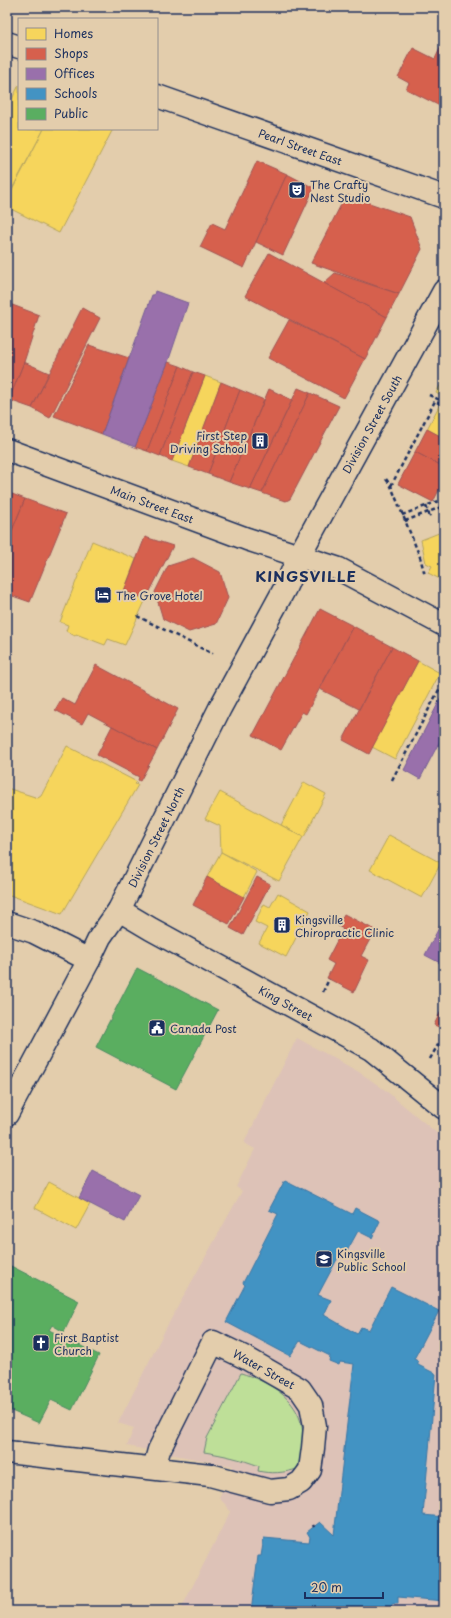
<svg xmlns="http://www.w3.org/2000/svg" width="451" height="1618" font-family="'Playpen Sans',sans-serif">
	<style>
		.built { fill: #ddc2b7 }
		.green { fill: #bedf98; stroke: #6c877b }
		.homes { fill: #f6d55c; stroke: #b4a35d }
		.shops { fill: #d6604d; stroke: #9e5152 }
		.offices { fill: #9970ab; stroke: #735c94 }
		.schools { fill: #4393c3; stroke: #3775a5 }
		.public { fill: #5aae61; stroke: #478860 }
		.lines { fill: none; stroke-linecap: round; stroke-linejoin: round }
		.street-casing { stroke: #1b2f5e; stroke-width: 25 }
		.secondary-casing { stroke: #1b2f5e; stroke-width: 25 }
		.path { stroke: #1b2f5e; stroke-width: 2.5; stroke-dasharray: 4 3; stroke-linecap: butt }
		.street { stroke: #e3cdac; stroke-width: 22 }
		.secondary { stroke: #e3cdac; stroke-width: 22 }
		.path-bridge { stroke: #1b2f5e; stroke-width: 2.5; stroke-dasharray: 4 3; stroke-linecap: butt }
		.labels { text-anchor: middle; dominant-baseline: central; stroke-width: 4; stroke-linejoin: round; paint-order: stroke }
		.street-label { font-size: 11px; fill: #1b2f5e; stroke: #e3cdac }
		.poi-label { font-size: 11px; fill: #1b2f5e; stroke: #e3cdac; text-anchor: start }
		.district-label { font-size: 15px; font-weight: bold; letter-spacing: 1px; fill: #1b2f5e; stroke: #e3cdac }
	</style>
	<rect width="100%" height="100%" fill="#e3cdac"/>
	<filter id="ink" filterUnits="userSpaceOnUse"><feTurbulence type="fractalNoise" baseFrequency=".025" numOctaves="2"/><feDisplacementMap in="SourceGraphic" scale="8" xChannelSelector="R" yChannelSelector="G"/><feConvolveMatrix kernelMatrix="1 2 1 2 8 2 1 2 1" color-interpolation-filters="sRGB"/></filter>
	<g filter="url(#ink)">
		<!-- built -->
		<polygon class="built" points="297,1038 359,1072 385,1090 444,1139 444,1611 180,1611 230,1512 227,1506 219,1498 233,1466 127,1446 134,1428 118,1423 166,1328 242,1191 236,1187 255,1149 244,1143"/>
		<!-- green -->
		<path class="green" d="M241 1373C289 1388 316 1418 297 1469 284 1473 271 1474 258 1471L259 1466C241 1459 223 1455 204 1452L207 1438Z"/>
		<!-- homes -->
		<g class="homes">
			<polygon points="19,85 19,129 44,129 13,187 7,184 7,109"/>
			<polygon points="44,129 113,129 59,233 7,207 7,200"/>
			<polygon points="205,376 221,382 189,467 172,461"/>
			<polygon points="444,378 444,398 436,393"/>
			<polygon points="440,404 444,406 444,438 427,429"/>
			<polygon points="444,531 444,581 428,573 432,566 426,563 421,540"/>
			<polygon points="92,541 136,559 124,591 146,599 125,645 108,639 105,645 76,634 75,636 66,631 68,625 60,622"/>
			<polygon points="418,661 440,673 395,759 372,747"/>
			<polygon points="67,746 137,782 135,784 138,785 62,914 7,894 7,788 38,798 41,796"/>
			<polygon points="304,782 326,794 304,837 281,825"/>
			<polygon points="220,792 303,837 279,881 221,852 220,826 205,819"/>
			<polygon points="389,835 441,863 422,898 370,870"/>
			<polygon points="221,852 257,872 244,897 207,877"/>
			<polygon points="278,893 310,911 286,957 259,943 267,928 255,922 264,904 270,907"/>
			<polygon points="49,1182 90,1204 76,1230 35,1208"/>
		</g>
		<!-- shops -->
		<g class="shops">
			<polygon points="444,40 444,108 406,89 409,83 398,77 413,48 435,59"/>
			<polygon points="257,161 287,174 244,268 200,247 212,223 225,229"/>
			<polygon points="287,174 314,188 283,255 256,242"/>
			<polygon points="346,195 410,217 422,249 399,294 311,263"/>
			<polygon points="269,253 387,317 365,359 245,296"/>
			<polygon points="335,273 399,294 387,317 324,283"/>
			<polygon points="7,303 39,315 24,362 9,400 7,399"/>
			<polygon points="82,308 100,318 50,418 32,408"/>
			<polygon points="289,320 365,359 344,398 268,358"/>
			<polygon points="89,345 129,358 102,434 54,416"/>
			<polygon points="24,362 49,373 32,408 9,400"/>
			<polygon points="168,362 180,366 147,451 135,447"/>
			<polygon points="180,366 193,372 160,456 147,451"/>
			<polygon points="193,372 205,376 172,461 160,456"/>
			<polygon points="221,382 240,390 208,474 189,467"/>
			<polygon points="298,388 310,393 262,493 250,489"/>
			<polygon points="269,389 292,400 250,489 229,482"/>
			<polygon points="240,390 264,400 229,482 208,474"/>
			<polygon points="310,393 339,406 290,499 286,501 282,500 262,493"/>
			<polygon points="427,429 444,438 444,467 415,452"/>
			<polygon points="415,452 444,467 444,480 433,502 398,484"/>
			<polygon points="7,492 25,499 7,543"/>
			<polygon points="25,499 66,514 30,602 7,594 7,543"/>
			<polygon points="145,537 173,546 146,599 124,591"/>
			<polygon points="193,558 220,572 228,598 216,624 189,632 163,619 155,592 168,566"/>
			<polygon points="320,609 353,626 306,714 302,712 281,750 253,735"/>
			<polygon points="353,626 392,647 359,709 320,689"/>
			<polygon points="392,647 418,661 369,754 343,740"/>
			<polygon points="96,665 178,709 157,750 88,713 82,724 55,710 62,698 75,705"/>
			<polygon points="112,726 157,750 140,781 138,780 139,777 97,755"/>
			<polygon points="207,877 244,897 229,924 193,905"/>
			<polygon points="257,877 270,884 243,935 230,928"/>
			<polygon points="344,914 375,930 361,956 369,960 354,992 327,978 334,964 327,960 343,929 338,926"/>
			<polygon points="444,1005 444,1029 434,1025"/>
		</g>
		<!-- offices -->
		<g class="offices">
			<polygon points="155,291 188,303 168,362 135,447 102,434 152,295 154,295"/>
			<polygon points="444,692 444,733 420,779 404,770"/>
			<polygon points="444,733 444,748 438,745"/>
			<polygon points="444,918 444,965 425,955"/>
			<polygon points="93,1171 139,1195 125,1222 79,1198"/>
		</g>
		<!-- schools -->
		<polygon class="schools" points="285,1180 352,1214 355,1208 380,1221 372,1238 358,1231 347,1251 342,1250 318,1295 331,1300 324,1315 357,1334 361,1327 369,1330 391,1287 439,1311 414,1359 418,1361 418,1365 436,1374 423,1515 444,1517 444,1601 398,1597 398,1604 392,1604 391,1611 251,1611 258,1556 261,1556 264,1538 309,1542 310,1537 307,1532 320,1522 334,1535 354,1364 340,1362 339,1365 329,1361 330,1356 300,1341 290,1356 226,1322 245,1285 243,1283 278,1214 269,1210"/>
		<!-- public -->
		<g class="public">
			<polygon points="137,968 218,1010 176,1089 96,1047"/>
			<polygon points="7,1264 79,1301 64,1332 52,1325 49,1330 99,1355 72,1410 51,1400 39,1423 7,1409"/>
		</g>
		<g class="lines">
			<!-- street casing -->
			<g class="street-casing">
				<g id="street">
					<polyline points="7,43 19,47"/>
					<path id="s1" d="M157 96 444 197"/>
					<path id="s2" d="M119 910 151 929 371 1049 444 1108"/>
					<polyline points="7,923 34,932 89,960"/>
					<polyline points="7,1452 210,1475 270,1491 289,1489 301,1482 310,1470 313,1448 315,1426 311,1405 300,1389 246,1358 213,1342 159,1450 154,1468"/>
				</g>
			</g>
			<!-- secondary casing -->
			<g class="secondary-casing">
				<g id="secondary">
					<path id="s3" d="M7 450 247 539 339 569 444 625"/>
					<path id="s4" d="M7 1114 89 960 100 937 119 910 220 708 285 588 299 556 444 291"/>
				</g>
			</g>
			<!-- path -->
			<g class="path">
				<polyline points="429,395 444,402"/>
				<polyline points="386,479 391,486 420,557 425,575"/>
				<polyline points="391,486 435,401 444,406"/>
				<polyline points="402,515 444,499"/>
				<polyline points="405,521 444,506"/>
				<polyline points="137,616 213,654"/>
				<polyline points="392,780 444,680"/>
				<polyline points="323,992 329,979"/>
				<polyline points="430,1059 444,1034"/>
				<polyline points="313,1525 314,1527"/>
			</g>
			<!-- street -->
			<use href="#street" class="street"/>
			<!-- secondary -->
			<use href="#secondary" class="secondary"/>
			<!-- path-bridge -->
			<polyline class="path-bridge" points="426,506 430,517"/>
		</g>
	</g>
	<!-- icons -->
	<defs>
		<g id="theatre-square" transform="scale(0.9)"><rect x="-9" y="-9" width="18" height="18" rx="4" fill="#1b2f5e" stroke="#e3cdac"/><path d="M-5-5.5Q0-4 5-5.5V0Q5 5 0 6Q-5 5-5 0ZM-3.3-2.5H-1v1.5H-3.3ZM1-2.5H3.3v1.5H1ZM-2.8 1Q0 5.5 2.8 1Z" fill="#fff"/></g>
		<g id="building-square" transform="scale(0.9)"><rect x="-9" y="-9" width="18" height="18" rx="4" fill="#1b2f5e" stroke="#e3cdac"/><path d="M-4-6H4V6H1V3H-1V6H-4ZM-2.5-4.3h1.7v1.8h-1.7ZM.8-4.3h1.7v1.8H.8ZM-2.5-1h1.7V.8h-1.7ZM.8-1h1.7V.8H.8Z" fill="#fff"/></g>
		<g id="hotel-square" transform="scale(0.9)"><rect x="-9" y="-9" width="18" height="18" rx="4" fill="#1b2f5e" stroke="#e3cdac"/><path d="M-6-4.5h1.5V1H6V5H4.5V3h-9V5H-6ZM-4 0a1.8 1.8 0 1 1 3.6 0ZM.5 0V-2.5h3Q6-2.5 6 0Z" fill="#fff"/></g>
		<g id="civic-square" transform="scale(0.9)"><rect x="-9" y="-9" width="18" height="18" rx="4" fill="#1b2f5e" stroke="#e3cdac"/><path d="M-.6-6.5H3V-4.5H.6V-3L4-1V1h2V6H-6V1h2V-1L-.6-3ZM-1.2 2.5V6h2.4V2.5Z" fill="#fff"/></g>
		<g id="school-square" transform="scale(0.9)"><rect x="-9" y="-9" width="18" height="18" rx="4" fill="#1b2f5e" stroke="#e3cdac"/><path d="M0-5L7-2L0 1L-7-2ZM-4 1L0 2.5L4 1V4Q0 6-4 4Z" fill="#fff"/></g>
		<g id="church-square" transform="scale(0.9)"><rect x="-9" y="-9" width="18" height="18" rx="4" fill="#1b2f5e" stroke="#e3cdac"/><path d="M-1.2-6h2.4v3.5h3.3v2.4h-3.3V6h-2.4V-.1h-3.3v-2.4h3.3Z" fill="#fff"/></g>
	</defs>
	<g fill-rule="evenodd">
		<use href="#theatre-square" x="297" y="190"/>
		<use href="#building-square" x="260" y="441"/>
		<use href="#hotel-square" x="103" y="595"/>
		<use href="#building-square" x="282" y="925"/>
		<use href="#civic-square" x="157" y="1028"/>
		<use href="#school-square" x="324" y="1259"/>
		<use href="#church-square" x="41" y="1343"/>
	</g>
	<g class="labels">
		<!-- street labels -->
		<g class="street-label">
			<text stroke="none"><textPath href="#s1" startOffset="152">Pearl Street East</textPath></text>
			<text stroke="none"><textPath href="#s4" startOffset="781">Division Street South</textPath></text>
			<text stroke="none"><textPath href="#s3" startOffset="155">Main Street East</textPath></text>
			<text stroke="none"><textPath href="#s4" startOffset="315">Division Street North</textPath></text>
			<text stroke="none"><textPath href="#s2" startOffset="191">King Street</textPath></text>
			<text transform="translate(264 1369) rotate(29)">Water Street</text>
		</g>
		<!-- poi labels -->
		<g class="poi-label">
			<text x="310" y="184">The Crafty<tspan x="310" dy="13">Nest Studio</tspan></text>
			<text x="247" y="435" text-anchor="end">First Step<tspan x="247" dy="13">Driving School</tspan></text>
			<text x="116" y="595">The Grove Hotel</text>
			<text x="295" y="919">Kingsville<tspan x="295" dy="13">Chiropractic Clinic</tspan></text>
			<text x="170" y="1028">Canada Post</text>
			<text x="337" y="1253">Kingsville<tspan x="337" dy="13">Public School</tspan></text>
			<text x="54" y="1337">First Baptist<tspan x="54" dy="13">Church</tspan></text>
		</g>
		<!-- district labels -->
		<g class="district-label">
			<text x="306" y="575">KINGSVILLE</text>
		</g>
	</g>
	<!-- margin -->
	<rect width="451" height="1618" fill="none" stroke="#e3cdac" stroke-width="24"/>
	<rect x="12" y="12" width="427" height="1594" fill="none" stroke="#1b2f5e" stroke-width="1.5" filter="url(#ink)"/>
	<!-- legend -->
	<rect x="18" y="18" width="140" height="112" fill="#e3cdac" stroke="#938e8d"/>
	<rect x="26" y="28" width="20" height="12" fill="#f6d55c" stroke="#938e8d"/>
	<text x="54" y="38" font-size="12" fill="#1b2f5e">Homes</text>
	<rect x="26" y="48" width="20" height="12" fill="#d6604d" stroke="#938e8d"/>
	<text x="54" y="58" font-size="12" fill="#1b2f5e">Shops</text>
	<rect x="26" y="68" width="20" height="12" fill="#9970ab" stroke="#938e8d"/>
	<text x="54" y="78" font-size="12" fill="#1b2f5e">Offices</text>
	<rect x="26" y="88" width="20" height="12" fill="#4393c3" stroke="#938e8d"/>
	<text x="54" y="98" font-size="12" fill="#1b2f5e">Schools</text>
	<rect x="26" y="108" width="20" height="12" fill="#5aae61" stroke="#938e8d"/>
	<text x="54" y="118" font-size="12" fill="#1b2f5e">Public</text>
	<!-- scale -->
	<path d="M305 1592v6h78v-6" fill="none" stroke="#1b2f5e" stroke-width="2"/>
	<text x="311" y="1592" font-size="12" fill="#1b2f5e" stroke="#e3cdac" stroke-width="3" paint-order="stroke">20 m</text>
</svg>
